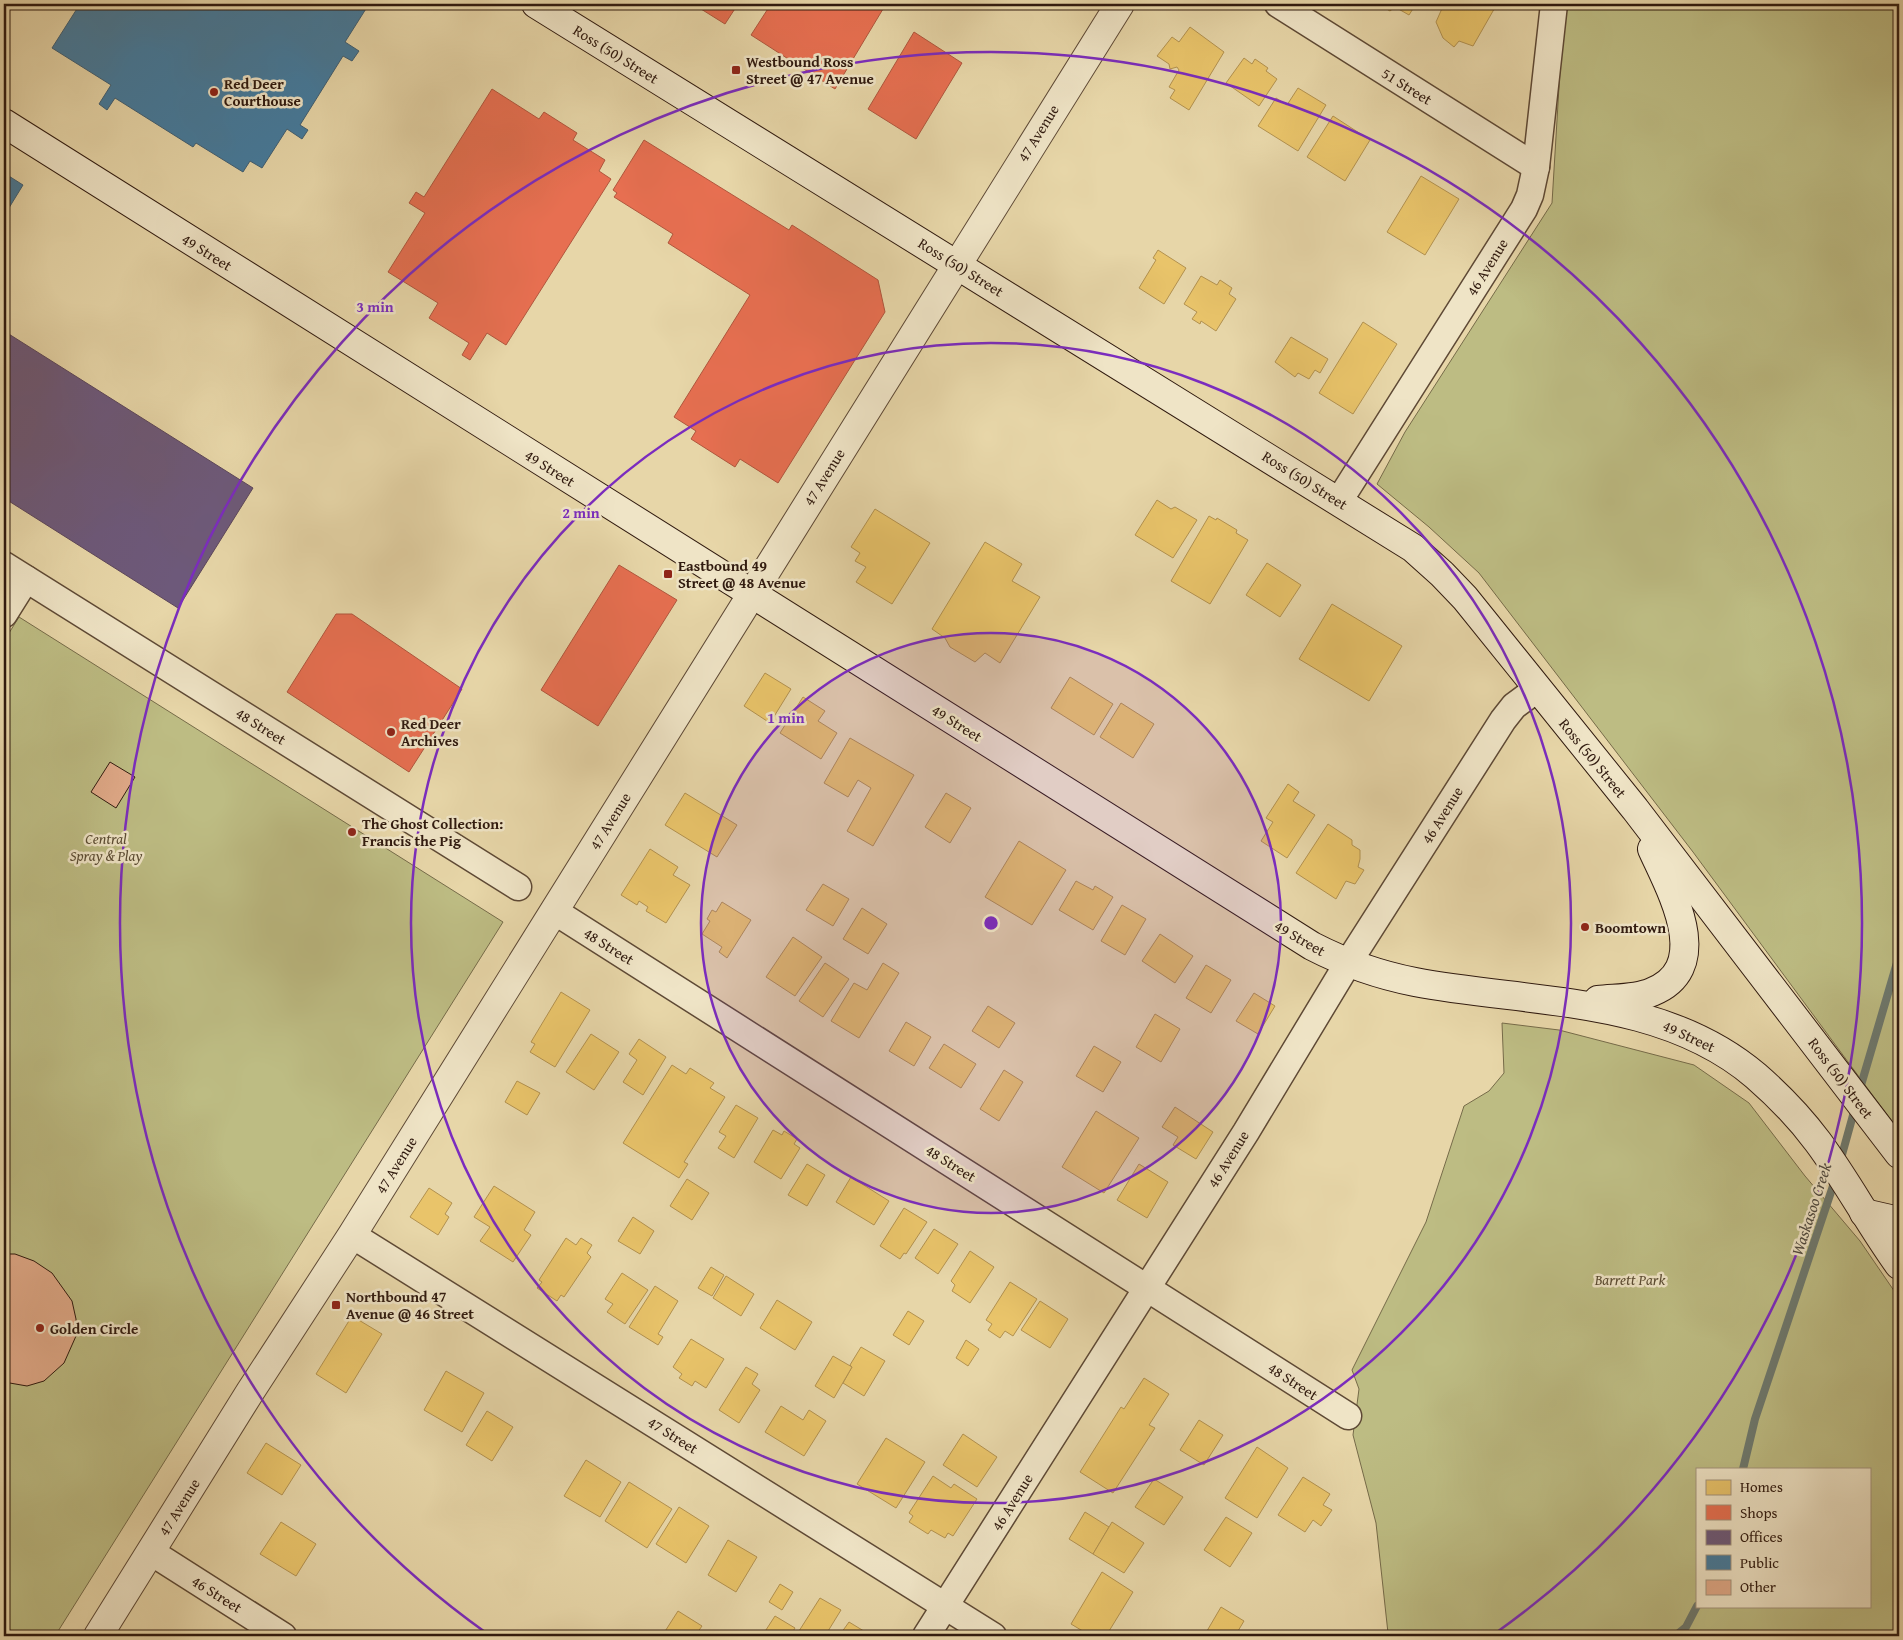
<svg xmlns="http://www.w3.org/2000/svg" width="1903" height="1640" font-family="'Gentium Book Plus',serif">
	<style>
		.green { fill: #bdbc83; stroke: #766b49; fill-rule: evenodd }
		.homes { fill: #e9c46a; stroke: #b2914f }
		.shops { fill: #e76f51; stroke: #b0563d }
		.offices { fill: #6d597a; stroke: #5b465a }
		.public { fill: #457b9d; stroke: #3f5e72 }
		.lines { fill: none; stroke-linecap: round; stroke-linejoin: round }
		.stream { stroke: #6e796e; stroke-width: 8 }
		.building { fill: #e1aa89; stroke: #301a0f }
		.minor-casing { stroke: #5e4935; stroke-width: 29 }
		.tertiary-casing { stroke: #5e4935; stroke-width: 30 }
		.secondary-casing { stroke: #301a0f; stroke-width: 30 }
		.minor { stroke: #efe4c6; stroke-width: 26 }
		.tertiary { stroke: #efe4c6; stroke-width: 28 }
		.secondary { stroke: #efe4c6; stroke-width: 28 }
		.ring { fill: none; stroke: #7b2cbf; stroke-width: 2.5 }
		.poi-dot { fill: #8f2418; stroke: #efe4c6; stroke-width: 2 }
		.labels { text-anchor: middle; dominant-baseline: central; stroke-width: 5; stroke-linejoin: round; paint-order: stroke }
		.street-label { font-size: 15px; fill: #301a0f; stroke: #efe4c6 }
		.poi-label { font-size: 15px; font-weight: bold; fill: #301a0f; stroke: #efe4c6; text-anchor: start }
		.park-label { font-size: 15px; font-style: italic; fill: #5a4b32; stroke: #efe4c6 }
		.water-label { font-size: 16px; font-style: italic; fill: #4f493f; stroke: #efe4c6 }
		.centre { fill: #7b2cbf; stroke: #efe4c6; stroke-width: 2.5 }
		.ring-label { font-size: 15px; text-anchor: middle; font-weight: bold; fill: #7b2cbf; stroke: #efe4c6; stroke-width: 5; stroke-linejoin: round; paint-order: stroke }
	</style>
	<rect width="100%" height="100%" fill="#e7d6a8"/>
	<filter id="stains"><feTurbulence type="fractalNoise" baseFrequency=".004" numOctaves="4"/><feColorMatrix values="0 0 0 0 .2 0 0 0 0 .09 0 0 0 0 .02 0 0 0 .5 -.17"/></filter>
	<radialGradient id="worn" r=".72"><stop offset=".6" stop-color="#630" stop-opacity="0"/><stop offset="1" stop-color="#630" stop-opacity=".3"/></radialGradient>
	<!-- green -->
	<g class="green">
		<polygon points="1564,4 1899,4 1899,1131 1693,852 1479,573 1429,527 1377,484 1405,432 1552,203"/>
		<polygon points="19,617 503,922 55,1636 4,1636 4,641"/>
		<path d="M1502 1023 1559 1030 1694 1065 1749 1103 1805 1176 1860 1241 1899 1298V1636H1387L1388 1633 1376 1523 1353 1435 1359 1389 1352 1370 1426 1222 1464 1106 1489 1091 1504 1073ZM1697 1469H1869V1606H1697Z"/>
	</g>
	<!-- homes -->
	<g class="homes">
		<polygon points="1378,4 1416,4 1409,15 1395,7 1390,11"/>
		<polygon points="1444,4 1497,4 1473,46 1459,41 1454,47 1443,38 1436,22"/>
		<polygon points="1190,27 1224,52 1189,110 1170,98 1175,90 1169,87 1179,70 1177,67 1170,69 1169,64 1157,56 1172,37 1179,42"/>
		<polygon points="1244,58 1252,64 1255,59 1268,68 1266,71 1277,79 1259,106 1226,83"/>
		<polygon points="1298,88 1326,105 1298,151 1258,126 1276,98 1287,105"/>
		<polygon points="1333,116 1370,140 1345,181 1307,157"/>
		<polygon points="1421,176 1459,199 1425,255 1387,232"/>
		<polygon points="1158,250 1186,268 1164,304 1139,288 1156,260 1153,258"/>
		<polygon points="1201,276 1217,285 1220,280 1232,288 1229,294 1236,299 1216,331 1201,321 1200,324 1192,319 1197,312 1184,304"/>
		<polygon points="1363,322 1397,344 1353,414 1319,393"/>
		<polygon points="1291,337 1328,359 1320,373 1315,370 1309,379 1298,373 1295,377 1275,362"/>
		<polygon points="1157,500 1171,509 1175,507 1197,520 1173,558 1135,535"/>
		<polygon points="875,509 930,543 892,604 856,582 866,567 855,561 860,553 851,547"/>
		<polygon points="1209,516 1216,520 1217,518 1237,530 1236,533 1248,540 1210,604 1171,581"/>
		<polygon points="985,542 1022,564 1012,581 1040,597 1000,663 985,653 975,662 950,647 945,638 932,629"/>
		<polygon points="1267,563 1301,585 1280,617 1246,595"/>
		<polygon points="1332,604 1402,646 1369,701 1299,659"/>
		<polygon points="765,673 791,689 770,723 744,706"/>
		<polygon points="1070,677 1113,704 1094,735 1051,708"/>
		<polygon points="803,697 825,711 818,721 837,733 821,759 780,733"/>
		<polygon points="1121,703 1154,724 1133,758 1100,737"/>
		<polygon points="850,738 914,775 873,846 847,831 871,788 858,780 848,797 824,783"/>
		<polygon points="1288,784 1299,792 1293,801 1315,815 1287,858 1261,841 1273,822 1266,818"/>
		<polygon points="685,793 737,825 717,857 665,825"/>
		<polygon points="946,793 971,808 950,843 925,827"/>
		<polygon points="1328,824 1352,840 1352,845 1360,850 1360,859 1358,867 1364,870 1355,884 1346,881 1336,899 1296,873"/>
		<polygon points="1019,841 1066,870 1032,925 985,897"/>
		<polygon points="650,849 678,867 673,875 690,885 666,923 646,911 648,907 639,901 637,905 621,895"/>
		<polygon points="1076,881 1093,890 1095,886 1113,897 1093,930 1059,910"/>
		<polygon points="823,884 849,899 833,926 806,910"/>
		<polygon points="722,902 751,920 727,958 719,952 722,947 702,934 710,921 707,919 712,910 716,912"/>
		<polygon points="1122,905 1146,919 1125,955 1101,941"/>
		<polygon points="862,908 887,924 868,954 843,939"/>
		<polygon points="1160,934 1193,956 1175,983 1142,961"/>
		<polygon points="793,937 822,957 795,996 766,977"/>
		<polygon points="825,963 849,979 823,1017 799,1001"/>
		<polygon points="883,963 899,973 859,1038 831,1021 854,983 867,990"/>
		<polygon points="1206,965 1231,980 1211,1013 1186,998"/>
		<polygon points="561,992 590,1010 555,1067 530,1052 535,1044 531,1042"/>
		<polygon points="1254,993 1275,1006 1258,1034 1236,1021"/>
		<polygon points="988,1006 1015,1023 999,1048 972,1031"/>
		<polygon points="1155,1014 1180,1029 1161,1062 1136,1047"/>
		<polygon points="906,1022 931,1037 914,1066 889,1051"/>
		<polygon points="591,1034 619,1052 594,1090 566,1072"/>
		<polygon points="639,1039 666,1057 643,1095 623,1082 637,1060 629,1054"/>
		<polygon points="944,1044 976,1064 961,1088 929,1068"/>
		<polygon points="1094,1046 1121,1062 1103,1092 1076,1076"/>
		<polygon points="672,1065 686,1074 690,1068 714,1083 710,1088 725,1097 684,1162 688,1164 679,1178 623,1143"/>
		<polygon points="1004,1070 1023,1082 999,1121 980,1109"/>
		<polygon points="517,1081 540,1093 527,1115 505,1102"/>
		<polygon points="736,1105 758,1118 734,1158 718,1148 726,1136 719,1132"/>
		<polygon points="1175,1107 1213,1132 1196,1159 1173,1145 1178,1137 1162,1127"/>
		<polygon points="1096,1111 1139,1138 1104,1193 1062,1167"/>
		<polygon points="773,1130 782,1135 784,1131 797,1139 794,1144 800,1148 781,1179 754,1162"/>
		<polygon points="807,1164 825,1175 807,1206 788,1195"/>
		<polygon points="1139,1164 1168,1182 1147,1218 1117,1200"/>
		<polygon points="851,1177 889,1201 874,1225 836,1202"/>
		<polygon points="687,1179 709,1193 692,1220 670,1206"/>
		<polygon points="494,1186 535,1212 524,1230 531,1235 513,1262 480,1241 490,1227 474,1217"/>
		<polygon points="429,1188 452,1203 445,1214 449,1217 438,1235 410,1217"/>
		<polygon points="904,1208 927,1222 906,1254 904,1253 900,1259 880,1246"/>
		<polygon points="633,1217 654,1231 640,1254 618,1241"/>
		<polygon points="934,1229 958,1244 938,1274 915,1258"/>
		<polygon points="566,1238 576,1245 581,1238 592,1245 587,1253 591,1257 564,1297 561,1295 557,1301 537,1288 542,1282 539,1280"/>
		<polygon points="970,1251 994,1267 970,1303 952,1291 955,1285 951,1281"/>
		<polygon points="711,1267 724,1275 712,1296 698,1288"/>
		<polygon points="622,1273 648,1290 625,1324 607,1312 613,1304 605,1299"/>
		<polygon points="726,1276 754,1294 741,1316 713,1298"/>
		<polygon points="1010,1282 1037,1299 1013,1336 1005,1331 1000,1338 988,1330 992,1324 986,1320"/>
		<polygon points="655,1286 678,1301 658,1334 663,1337 658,1345 629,1327"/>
		<polygon points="777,1300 812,1322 795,1350 760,1328"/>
		<polygon points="1040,1301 1068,1319 1050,1348 1021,1330"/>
		<polygon points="908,1311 924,1321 909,1345 893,1335"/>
		<polygon points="352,1316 382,1334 346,1393 316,1374"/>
		<polygon points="691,1339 724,1359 706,1388 695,1381 692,1386 679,1378 682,1374 673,1367"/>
		<polygon points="966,1340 979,1349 968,1366 956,1358"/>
		<polygon points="861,1347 885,1361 864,1396 843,1383 852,1367 850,1365"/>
		<polygon points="833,1356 852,1367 834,1398 815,1386"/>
		<polygon points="746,1367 758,1374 752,1384 760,1390 739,1423 719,1410"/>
		<polygon points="446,1371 484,1393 462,1432 424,1410"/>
		<polygon points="1144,1378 1169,1394 1149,1425 1155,1428 1113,1493 1080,1472 1121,1407 1124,1409"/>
		<polygon points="781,1406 803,1420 809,1410 826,1421 804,1456 765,1432"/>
		<polygon points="487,1411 513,1427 492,1461 466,1445"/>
		<polygon points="1199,1420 1223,1435 1204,1465 1180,1450"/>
		<polygon points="963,1434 997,1457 977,1487 943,1465"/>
		<polygon points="886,1438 925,1462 896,1508 857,1484"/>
		<polygon points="266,1443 301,1465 282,1495 247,1473"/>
		<polygon points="1257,1447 1288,1468 1257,1518 1225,1498"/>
		<polygon points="586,1460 621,1482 600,1517 564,1496"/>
		<polygon points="933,1476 951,1488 954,1484 977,1499 953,1536 948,1533 945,1538 931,1530 928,1534 909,1522 913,1516 909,1513"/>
		<polygon points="1303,1477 1330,1494 1323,1505 1332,1510 1321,1526 1313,1520 1305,1532 1278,1515"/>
		<polygon points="1154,1479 1183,1497 1164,1525 1135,1507"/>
		<polygon points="629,1482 672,1509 647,1548 605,1521"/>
		<polygon points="679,1507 709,1526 686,1563 656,1544"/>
		<polygon points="1085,1512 1109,1527 1093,1554 1069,1539"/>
		<polygon points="1226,1517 1252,1533 1230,1567 1204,1550"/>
		<polygon points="281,1522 316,1544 296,1576 260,1554"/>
		<polygon points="1112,1522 1144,1543 1124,1573 1093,1554"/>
		<polygon points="728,1540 757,1557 736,1592 708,1575"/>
		<polygon points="1102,1572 1133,1592 1106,1636 1091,1636 1071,1624"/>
		<polygon points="780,1584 793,1592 782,1610 769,1602"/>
		<polygon points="820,1598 841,1610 825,1636 807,1636 799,1631"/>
		<polygon points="1221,1607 1244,1621 1235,1636 1204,1636"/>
		<polygon points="678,1611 702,1626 695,1636 662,1636"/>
		<polygon points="775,1616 795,1628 790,1636 762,1636"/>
		<polygon points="849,1622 872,1636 839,1636"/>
	</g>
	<!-- shops -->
	<g class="shops">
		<polygon points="693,4 738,4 725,24"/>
		<polygon points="771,4 886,4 835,89 751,35"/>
		<polygon points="914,32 962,63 916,139 868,109"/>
		<polygon points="492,89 539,119 544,112 577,133 573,140 605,160 599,171 611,179 506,345 487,333 470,360 462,355 469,343 429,318 438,303 388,272 425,213 409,203 416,192 424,197"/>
		<polygon points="644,140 789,230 792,225 878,280 885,312 778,483 740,459 735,467 691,439 696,431 674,417 750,295 668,243 673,234 614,197 617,193 613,190"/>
		<polygon points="619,565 677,600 598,726 541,690"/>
		<polygon points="336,614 352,614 462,689 409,772 287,692"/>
	</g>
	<!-- offices -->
	<polygon class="offices" points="4,331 253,488 178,608 4,498"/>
	<!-- public -->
	<g class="public">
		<polygon points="80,4 369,4 345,42 359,51 352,61 343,56 300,125 308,130 302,139 287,129 262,168 250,161 243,172 196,143 193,147 115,98 107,110 99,104 111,85 52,48"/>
		<polygon points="4,173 23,185 4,216"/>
	</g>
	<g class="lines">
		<!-- stream -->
		<g class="stream">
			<polyline points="1859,1092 1899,956"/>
			<polyline points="1840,1162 1855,1108"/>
			<polyline points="1743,1469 1755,1419 1835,1180"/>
			<polyline points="1675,1636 1686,1627 1697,1606"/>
		</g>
	</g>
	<!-- building -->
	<g class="building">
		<polygon points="110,762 135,777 116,808 91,792"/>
		<polygon points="4,1254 15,1254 34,1261 52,1273 72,1301 76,1319 76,1336 64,1363 44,1381 27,1386 4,1382"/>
	</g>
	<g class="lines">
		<!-- minor casing -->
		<g class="minor-casing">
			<g id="minor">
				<polyline points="1278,4 1536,167"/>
				<polyline points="1339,501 1524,209 1530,195 1536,167 1554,4"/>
				<polyline points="4,565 518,887"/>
				<polyline points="4,614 26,579"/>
				<polyline points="554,911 1348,1416"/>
				<polyline points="352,1235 993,1636"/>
				<polyline points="151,1552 283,1636"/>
				<polyline points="926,1636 1246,1132 1348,963 1503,720 1514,706 1537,689"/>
			</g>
		</g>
		<!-- tertiary casing -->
		<g class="tertiary-casing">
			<polyline id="tertiary" points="98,1636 250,1392 352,1235 1120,4"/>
		</g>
		<!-- secondary casing -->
		<g class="secondary-casing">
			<g id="secondary">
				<polyline points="536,4 1413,548 1442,574 1465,598 1635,809 1899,1154"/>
				<path d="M4 123 1312 946C1345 963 1379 975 1415 982 1530 1004 1661 995 1756 1076 1779 1096 1800 1118 1818 1142 1847 1181 1870 1225 1899 1265"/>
				<path d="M1598 1000C1615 998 1636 999 1652 992 1715 967 1670 889 1652 849"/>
				<polyline points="1864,1213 1899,1221"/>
			</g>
		</g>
		<!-- minor -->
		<use href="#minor" class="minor"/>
		<!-- tertiary -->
		<use href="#tertiary" class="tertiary"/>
		<!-- secondary -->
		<use href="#secondary" class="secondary"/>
	</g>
	<!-- distance rings -->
	<circle cx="991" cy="923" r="290" fill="#7b2cbf" fill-opacity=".12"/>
	<g class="ring">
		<circle cx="991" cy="923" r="290"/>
		<circle cx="991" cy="923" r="580"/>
		<path d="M485 1632A871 871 0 1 1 1497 1632"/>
	</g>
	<!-- markers -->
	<g class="poi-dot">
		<rect x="731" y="65" width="10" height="10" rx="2.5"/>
		<circle cx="214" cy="92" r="5"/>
		<rect x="663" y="569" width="10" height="10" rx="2.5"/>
		<circle cx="391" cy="732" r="5"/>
		<circle cx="352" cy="832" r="5"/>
		<circle cx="1585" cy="927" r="5"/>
		<rect x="331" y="1300" width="10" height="10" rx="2.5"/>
		<circle cx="40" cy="1328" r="5"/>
	</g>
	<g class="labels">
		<!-- street labels -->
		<g class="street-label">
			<text transform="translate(616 54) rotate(32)">Ross (50) Street</text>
			<text transform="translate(1407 86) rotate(32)">51 Street</text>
			<text transform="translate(1038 133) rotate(-58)">47 Avenue</text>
			<text transform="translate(207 252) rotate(32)">49 Street</text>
			<text transform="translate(961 267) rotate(32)">Ross (50) Street</text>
			<text transform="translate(1487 267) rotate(-58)">46 Avenue</text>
			<text transform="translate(550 468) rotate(32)">49 Street</text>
			<text transform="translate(824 477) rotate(-58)">47 Avenue</text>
			<text transform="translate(1305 480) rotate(32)">Ross (50) Street</text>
			<text transform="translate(957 723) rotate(32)">49 Street</text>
			<text transform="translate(261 726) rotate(32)">48 Street</text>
			<text transform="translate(1593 758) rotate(51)">Ross (50) Street</text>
			<text transform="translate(1442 815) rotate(-58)">46 Avenue</text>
			<text transform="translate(610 821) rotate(-58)">47 Avenue</text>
			<text transform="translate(1300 938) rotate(30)">49 Street</text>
			<text transform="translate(609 946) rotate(32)">48 Street</text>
			<text transform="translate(1689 1036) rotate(25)">49 Street</text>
			<text transform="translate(1841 1078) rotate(53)">Ross (50) Street</text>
			<text transform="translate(1228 1159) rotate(-58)">46 Avenue</text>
			<text transform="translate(951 1163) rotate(32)">48 Street</text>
			<text transform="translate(396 1165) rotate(-58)">47 Avenue</text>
			<text transform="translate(1293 1381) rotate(33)">48 Street</text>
			<text transform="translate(673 1435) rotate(32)">47 Street</text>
			<text transform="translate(1012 1502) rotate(-58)">46 Avenue</text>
			<text transform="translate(179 1507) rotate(-58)">47 Avenue</text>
			<text transform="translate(217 1594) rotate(32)">46 Street</text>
		</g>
		<!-- poi labels -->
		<g class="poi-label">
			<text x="746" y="61">Westbound Ross<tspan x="746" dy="17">Street @ 47 Avenue</tspan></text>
			<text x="224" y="83">Red Deer<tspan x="224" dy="17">Courthouse</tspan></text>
			<text x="678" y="565">Eastbound 49<tspan x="678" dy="17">Street @ 48 Avenue</tspan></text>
			<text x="401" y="723">Red Deer<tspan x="401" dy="17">Archives</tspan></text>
			<text x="362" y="823">The Ghost Collection:<tspan x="362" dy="17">Francis the Pig</tspan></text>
			<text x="1595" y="927">Boomtown</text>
			<text x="346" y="1296">Northbound 47<tspan x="346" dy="17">Avenue @ 46 Street</tspan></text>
			<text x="50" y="1328">Golden Circle</text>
		</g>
		<!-- park labels -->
		<g class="park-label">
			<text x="106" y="838">Central<tspan x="106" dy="17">Spray &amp; Play</tspan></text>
			<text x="1630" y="1279">Barrett Park</text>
		</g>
		<!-- water labels -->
		<g class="water-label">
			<text transform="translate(1811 1209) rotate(-72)">Waskasoo Creek</text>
		</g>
	</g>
	<circle cx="991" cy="923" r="8" class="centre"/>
	<g class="ring-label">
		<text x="375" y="312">3 min</text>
		<text x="581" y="518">2 min</text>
		<text x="786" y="723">1 min</text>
	</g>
	<!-- margin -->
	<rect width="1903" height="1640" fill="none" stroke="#e7d6a8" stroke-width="20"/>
	<rect x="5" y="5" width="1893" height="1630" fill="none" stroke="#301a0f" stroke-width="2.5"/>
	<rect x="10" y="10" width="1883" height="1620" fill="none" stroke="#301a0f"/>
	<!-- legend -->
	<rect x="1696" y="1468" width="175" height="140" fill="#efe4c6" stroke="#a3937d"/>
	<rect x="1706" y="1480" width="25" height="15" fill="#e9c46a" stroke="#a3937d"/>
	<text x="1740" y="1492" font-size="15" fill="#301a0f">Homes</text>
	<rect x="1706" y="1505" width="25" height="15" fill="#e76f51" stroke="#a3937d"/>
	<text x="1740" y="1518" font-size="15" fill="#301a0f">Shops</text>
	<rect x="1706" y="1530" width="25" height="15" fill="#6d597a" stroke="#a3937d"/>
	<text x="1740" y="1542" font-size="15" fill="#301a0f">Offices</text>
	<rect x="1706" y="1555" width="25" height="15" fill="#457b9d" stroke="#a3937d"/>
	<text x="1740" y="1568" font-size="15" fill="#301a0f">Public</text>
	<rect x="1706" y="1580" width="25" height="15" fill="#e1aa89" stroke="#a3937d"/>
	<text x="1740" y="1592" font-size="15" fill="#301a0f">Other</text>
	<rect width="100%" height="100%" filter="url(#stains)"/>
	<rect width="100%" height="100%" fill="url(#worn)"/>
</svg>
